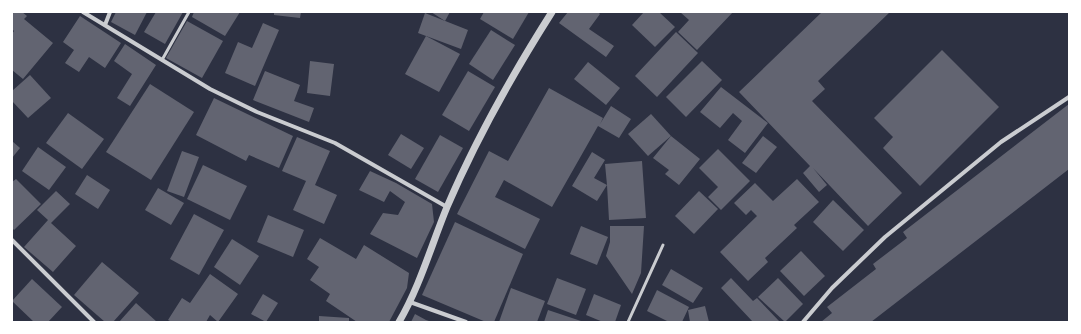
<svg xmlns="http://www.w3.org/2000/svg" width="1081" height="334" font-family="'Alegreya Sans',sans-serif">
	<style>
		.building { fill: #626471 }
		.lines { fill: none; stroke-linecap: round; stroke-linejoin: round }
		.service { stroke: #caccd0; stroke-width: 3 }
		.minor { stroke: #caccd0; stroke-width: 4 }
		.tertiary { stroke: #caccd0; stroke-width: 7 }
	</style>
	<rect width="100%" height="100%" fill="#2d3142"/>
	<!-- building -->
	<g class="building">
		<polygon points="12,12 22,12 27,16 24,19 53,43 23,79 12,70 12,34 14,31 12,29"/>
		<polygon points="116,12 147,12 135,35 111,22"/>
		<polygon points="156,12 183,12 165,44 144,32"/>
		<polygon points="194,12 240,12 225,36 192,17"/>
		<polygon points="274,12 301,12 300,18 274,15"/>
		<polygon points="431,12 450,12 445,21"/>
		<polygon points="484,12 529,12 513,39 480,19"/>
		<polygon points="568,12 598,12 600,14 589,29 614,46 606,57 559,23"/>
		<polygon points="644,12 659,12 675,27 655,47 632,25"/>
		<polygon points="680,12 733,12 697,50 678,32 689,20"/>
		<polygon points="822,12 890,12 818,81 825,89 812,101 902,193 868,226 813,168 827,185 819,192 803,173 810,166 739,92"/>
		<polygon points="425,13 468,30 461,49 418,33"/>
		<polygon points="80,16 121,43 105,68 89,57 79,72 65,63 74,50 63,42"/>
		<polygon points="187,21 223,41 202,78 166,58"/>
		<polygon points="263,23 279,30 255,86 225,73 238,42 252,48"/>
		<polygon points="491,30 515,45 493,80 469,64"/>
		<polygon points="676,32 698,53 657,97 635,76"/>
		<polygon points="426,36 460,54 439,92 405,74"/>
		<polygon points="125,44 156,65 130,106 117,98 132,74 114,61"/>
		<polygon points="942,50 999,107 920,186 883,148 893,137 874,118"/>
		<polygon points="310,61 334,64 330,96 307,93"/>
		<polygon points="702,61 722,80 686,117 666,97"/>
		<polygon points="588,62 620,88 606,105 574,79"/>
		<polygon points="265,71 300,85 294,101 314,108 309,122 253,100"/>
		<polygon points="468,71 495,87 469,131 442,115"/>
		<polygon points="30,75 51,98 28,118 12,101 12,91"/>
		<polygon points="150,84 194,112 151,180 106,152"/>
		<polygon points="721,87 768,123 745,153 728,140 742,121 733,113 720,128 700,112"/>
		<polygon points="549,88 603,118 600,124 611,106 631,119 619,138 598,126 552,207 504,180 495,197 540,219 525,249 457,214 489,151 508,161"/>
		<polygon points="214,98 293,136 279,168 249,155 246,161 196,135"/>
		<polygon points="1069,104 1069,169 871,322 821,322 832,313 827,307 876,269 873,264 907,238 903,232"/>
		<polygon points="68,113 104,139 82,169 46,143"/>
		<polygon points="651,114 671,136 648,156 628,134"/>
		<polygon points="401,134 424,148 411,169 388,155"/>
		<polygon points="440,135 463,148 438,192 415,179"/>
		<polygon points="671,136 700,159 679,185 665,174 669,170 653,158"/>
		<polygon points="763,136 777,147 756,173 742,163"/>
		<polygon points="297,137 330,151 315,185 337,195 324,224 293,210 306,181 282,171"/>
		<polygon points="12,141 20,148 12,158"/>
		<polygon points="38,147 66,167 49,190 22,171"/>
		<polygon points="718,149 750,181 721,210 708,197 718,187 699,168"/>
		<polygon points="182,151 199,157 184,197 167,191"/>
		<polygon points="592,152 605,160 594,178 607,185 605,164 642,161 646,218 609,220 607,185 597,201 572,186"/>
		<polygon points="203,165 247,186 230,220 187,199"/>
		<polygon points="370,171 396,183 432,204 434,222 417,258 370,234 383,213 398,215 405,202 390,191 384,202 359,190"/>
		<polygon points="87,175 110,190 98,209 75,194"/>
		<polygon points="16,179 41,204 14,230 12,228 12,182"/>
		<polygon points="797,179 819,202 794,225 797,228 765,258 768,262 748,281 720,252 757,216 751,210 746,215 734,203 755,183 773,201"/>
		<polygon points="158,188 184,203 171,225 145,210"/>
		<polygon points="56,191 70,204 51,223 76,246 53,272 24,247 48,220 37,210"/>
		<polygon points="699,191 718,209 694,234 675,216"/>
		<polygon points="833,200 864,230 843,251 813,222"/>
		<polygon points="194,214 224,230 199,275 170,259"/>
		<polygon points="268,215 304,230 293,257 257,242"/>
		<polygon points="455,222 523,254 494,322 486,322 422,295"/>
		<polygon points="581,226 608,237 597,265 570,254"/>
		<polygon points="610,226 644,226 641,273 632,294 606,256 610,242"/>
		<polygon points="320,238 356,259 364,245 409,273 407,288 389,322 357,322 326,301 330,294 310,280 319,267 307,259"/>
		<polygon points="232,239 259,256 240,285 214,267"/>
		<polygon points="801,251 825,276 804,296 780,271"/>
		<polygon points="102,262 139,293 113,322 105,322 74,295"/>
		<polygon points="671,269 703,288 693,303 662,285"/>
		<polygon points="210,274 238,294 218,322 210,315 206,322 172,322 168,320 182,298 190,303"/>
		<polygon points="557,278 586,289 576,315 547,304"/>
		<polygon points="731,278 753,301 757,298 780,322 753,322 721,288"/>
		<polygon points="778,278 803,304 785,322 758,297"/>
		<polygon points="32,279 62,307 48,322 34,322 12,301"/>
		<polygon points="511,288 545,301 537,322 499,322"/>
		<polygon points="657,290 689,307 682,322 669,322 647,311"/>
		<polygon points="263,294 278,303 266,322 251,314"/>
		<polygon points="594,294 621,305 615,322 603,322 586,315"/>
		<polygon points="136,303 157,322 119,322"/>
		<polygon points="705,306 709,322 690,322 688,310"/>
		<polygon points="548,310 584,322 544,322"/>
		<polygon points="415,314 426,320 432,322 411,322"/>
		<polygon points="319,316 349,318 349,322 319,322"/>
	</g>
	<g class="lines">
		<!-- service -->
		<g class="service">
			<polyline points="162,60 189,12"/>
			<polyline points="628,322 663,245"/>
		</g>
		<!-- minor -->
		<g class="minor">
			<polyline points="83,12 210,89 257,112 335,143 447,207"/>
			<polyline points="105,25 110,12"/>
			<polyline points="12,240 94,322"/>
			<polyline points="410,302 466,322"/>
			<polyline points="803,322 832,288 885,237 1001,142 1069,97"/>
		</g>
		<!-- tertiary -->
		<path class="tertiary" d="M399 322C420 286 431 246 447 207 476 139 512 75 552 12"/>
	</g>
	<!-- border -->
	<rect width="1081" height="334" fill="none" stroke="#ffffff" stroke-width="26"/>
</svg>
